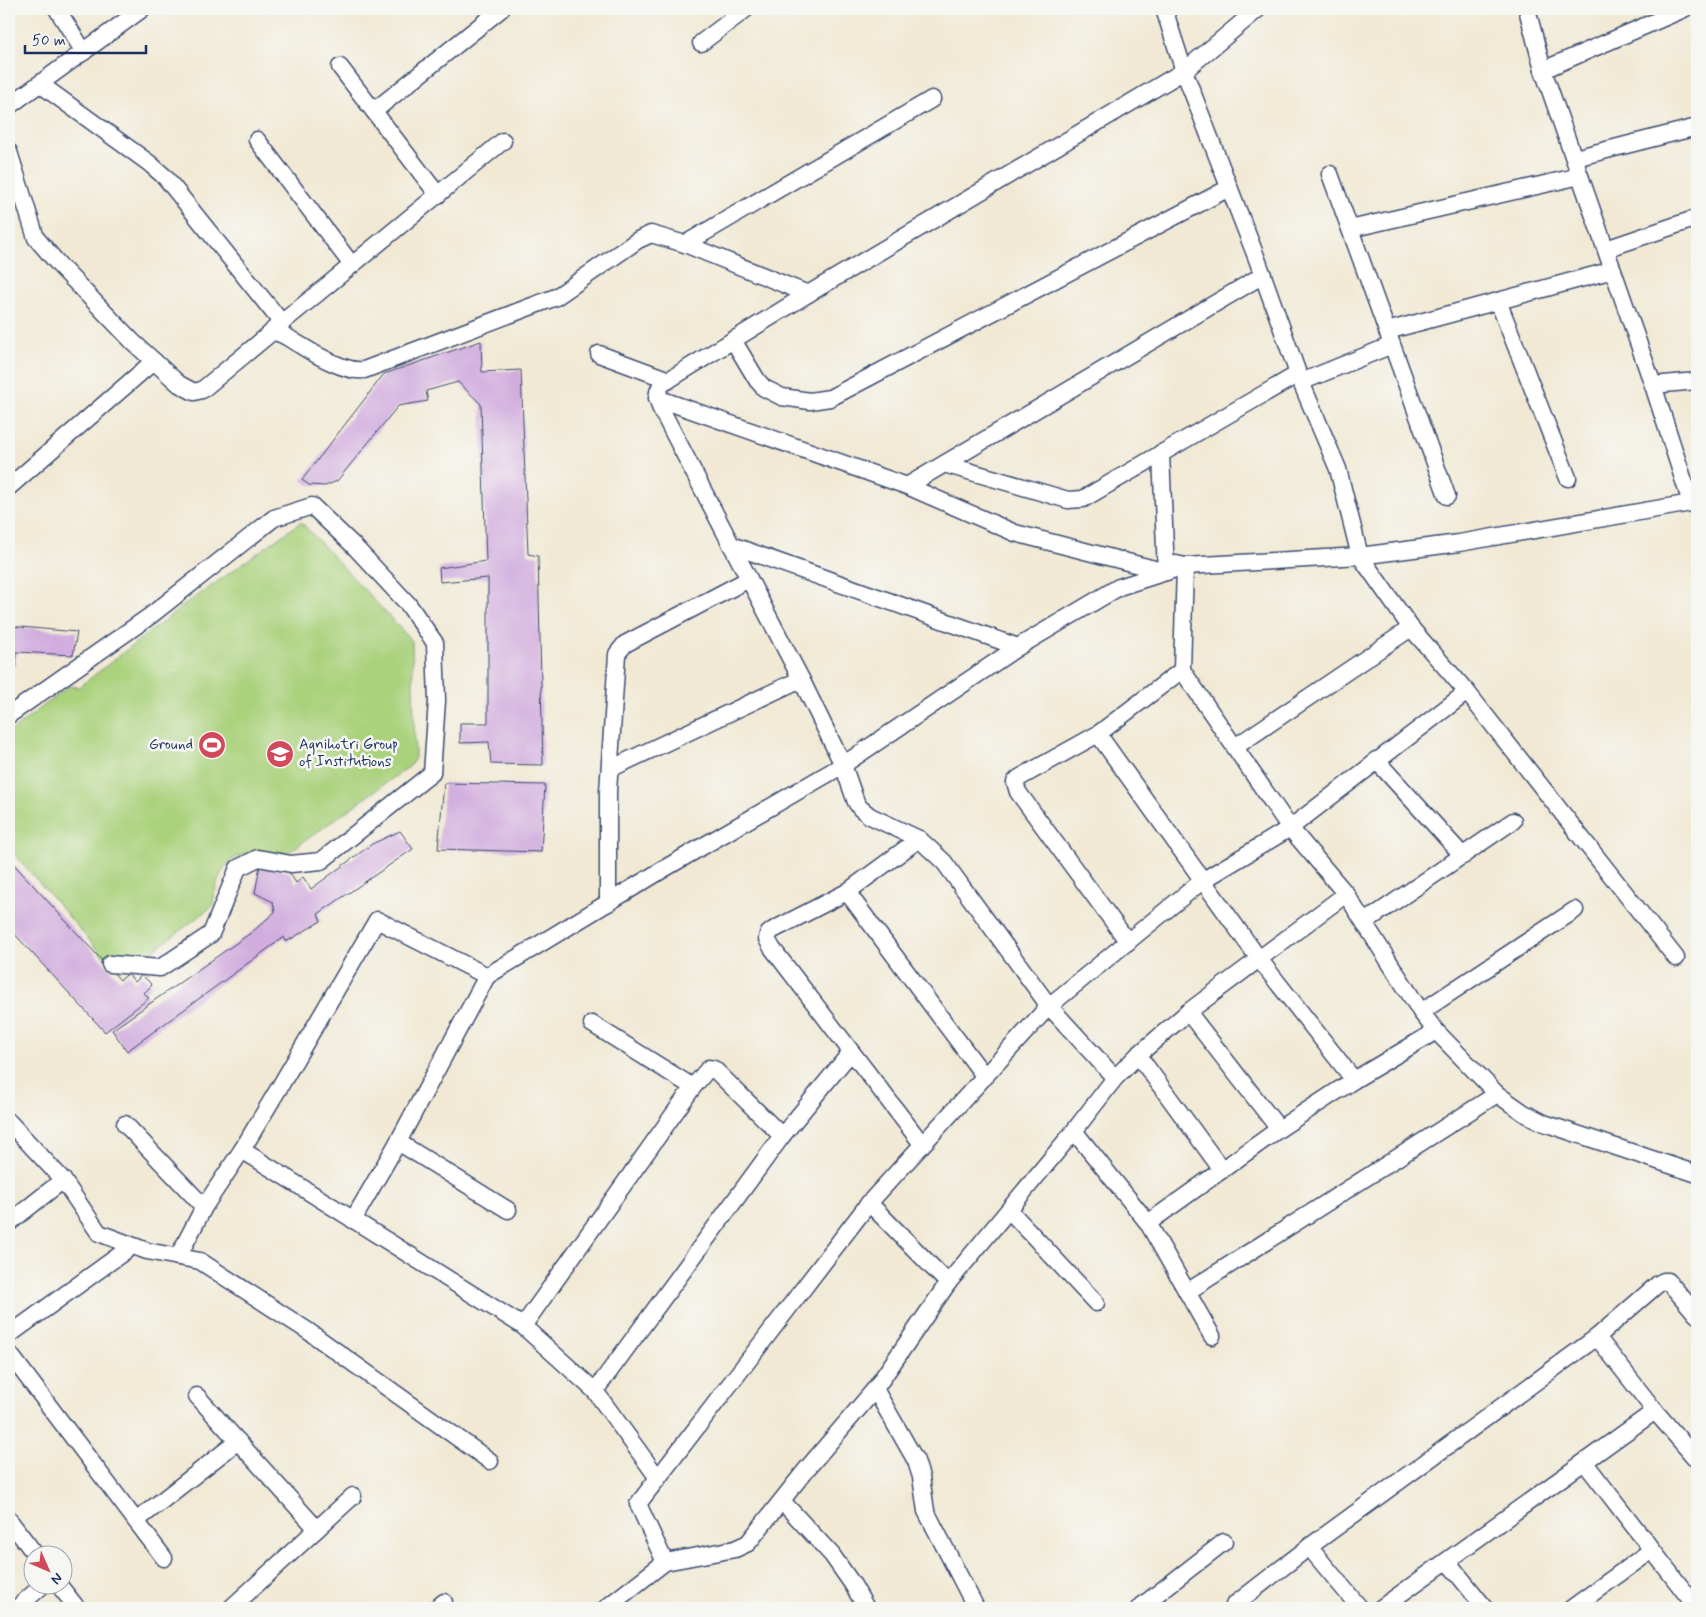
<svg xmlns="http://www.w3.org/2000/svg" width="1706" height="1617" font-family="Mynerve,sans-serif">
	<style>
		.green { fill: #aad27d; stroke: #62806e }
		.building { fill: #d1acde }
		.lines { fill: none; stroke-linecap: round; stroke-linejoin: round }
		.minor-casing { stroke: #3b4b70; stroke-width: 19 }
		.minor { stroke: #fff; stroke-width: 16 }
		.labels { text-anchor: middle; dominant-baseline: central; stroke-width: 5; stroke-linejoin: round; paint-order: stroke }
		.poi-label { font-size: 15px; fill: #1b2f5e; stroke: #f6f6f2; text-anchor: end }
	</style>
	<rect width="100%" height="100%" fill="#f6f6f2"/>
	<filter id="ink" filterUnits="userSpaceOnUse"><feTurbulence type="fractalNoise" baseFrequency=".02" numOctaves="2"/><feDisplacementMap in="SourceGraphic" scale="10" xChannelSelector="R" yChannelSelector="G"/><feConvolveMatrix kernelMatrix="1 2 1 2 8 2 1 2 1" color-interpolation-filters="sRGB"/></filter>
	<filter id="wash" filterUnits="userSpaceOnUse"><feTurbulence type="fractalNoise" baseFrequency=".0096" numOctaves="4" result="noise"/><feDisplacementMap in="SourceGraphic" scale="20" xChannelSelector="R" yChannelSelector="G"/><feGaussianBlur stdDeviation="1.12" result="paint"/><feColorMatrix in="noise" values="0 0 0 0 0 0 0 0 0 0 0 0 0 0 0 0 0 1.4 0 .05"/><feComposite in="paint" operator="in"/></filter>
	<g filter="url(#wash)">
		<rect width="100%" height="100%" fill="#f1e9d4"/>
		<!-- green -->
		<path class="green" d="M301 522 412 641 415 758 410 766 282 857C271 855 259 852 247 854 222 858 215 884 213 906L146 956 104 957 9 848V733L69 686 79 687 179 609Z"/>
		<g id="blocks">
			<!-- building -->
			<g class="building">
				<polygon points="481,341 482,372 521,370 528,554 538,556 543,765 491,764 489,742 460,743 460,723 488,723 488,578 440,582 439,568 486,561 481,404 458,382 426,391 428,401 398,406 337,481 325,486 309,485 302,480 384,374"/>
				<polygon points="9,626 77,632 73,655 16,652 16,666 9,666"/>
				<polygon points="444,783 545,785 541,852 438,849"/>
				<polygon points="400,831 413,849 318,914 321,921 286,942 284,937 127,1051 112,1030 252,932 275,912 273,902 255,893 260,865 289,872 296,883 303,877 311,889 372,844"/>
				<polygon points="9,859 120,980 128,974 135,982 142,975 152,985 144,993 149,998 105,1032 9,928"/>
			</g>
		</g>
	</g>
	<g filter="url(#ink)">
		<use href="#blocks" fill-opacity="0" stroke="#3b4b70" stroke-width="1"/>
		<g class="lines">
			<!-- minor casing -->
			<g class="minor-casing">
				<g id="minor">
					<polyline points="57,9 84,52"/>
					<polyline points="1527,9 1543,70 1653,385 1691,503"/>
					<polyline points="701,43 746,9"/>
					<polyline points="340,67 438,195"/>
					<polyline points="1543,70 1684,9"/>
					<polyline points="40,84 149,163 165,177 282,323"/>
					<polyline points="9,106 142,9"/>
					<polyline points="374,111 501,9"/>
					<polyline points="257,140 352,265"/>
					<path d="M9 152 36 238 60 266 133 342 179 384 194 392 202 390 272 332C282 332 291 340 300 345 314 354 347 373 364 370L556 297 638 240 651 234 685 244 808 294"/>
					<polyline points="1575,158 1697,127"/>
					<polyline points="1330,174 1447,496"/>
					<polyline points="1350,229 1580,176"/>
					<polyline points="685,244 932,99"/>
					<polyline points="1606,249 1697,218"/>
					<polyline points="1498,301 1568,478"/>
					<polyline points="273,330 503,141"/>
					<polyline points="1387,331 1613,270"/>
					<polyline points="733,340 757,380 764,388 782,397 810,401 830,398 1229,188"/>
					<polyline points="599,354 669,380"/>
					<polyline points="1301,382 1392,345"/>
					<polyline points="1653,385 1697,381"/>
					<polyline points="657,398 907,486 1015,533 1166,572 1161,453"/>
					<polyline points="944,464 1068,500 1083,499 1298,374"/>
					<polyline points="907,486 1263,275"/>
					<polyline points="9,487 154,361"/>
					<polyline points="731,545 1018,647"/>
					<polyline points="1176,564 1185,566 1182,670 1290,828 1346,894 1421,1012 1436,1031 1497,1094 1524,1113 1544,1123 1697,1174"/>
					<path d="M749 579 660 407C657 398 656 392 662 384L808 294 1184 71 1258 9"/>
					<polyline points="1467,692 1676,958"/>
					<polyline points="9,715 150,616 274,518 312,506 353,545 408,604 435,643 437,701 432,773 321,861 291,864 258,858 238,868 211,934 160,968 110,964"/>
					<polyline points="1098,734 1259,959 1354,1080"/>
					<polyline points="1235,747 1411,628"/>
					<polyline points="1376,760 1463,856"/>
					<polyline points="610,769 801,679"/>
					<polyline points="919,839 847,892 773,930 768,934 767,939 772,948 922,1144"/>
					<polyline points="847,892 985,1077"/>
					<polyline points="608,903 608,792 617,654 625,644 749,579 801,679 843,765 856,802 860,808 870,816 919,839 944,862 1049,1006 1115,1078"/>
					<polyline points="1365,922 1513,821"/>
					<polyline points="1128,942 1018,792 1015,782 1019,778 1098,734 1182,670"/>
					<polyline points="1188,1012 1279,1129"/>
					<polyline points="1421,1012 1575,910"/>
					<polyline points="592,1024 693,1087"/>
					<polyline points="1138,1055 1222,1170"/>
					<polyline points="9,1122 63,1180 99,1233 147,1251 200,1261 308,1331 490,1461"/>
					<polyline points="125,1124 204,1207"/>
					<polyline points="1074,1131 1148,1223 1212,1336"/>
					<polyline points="398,1142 508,1210"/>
					<polyline points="242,1150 523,1326 595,1391 658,1478"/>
					<polyline points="869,1203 948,1283"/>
					<polyline points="1009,1210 1096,1303"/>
					<polyline points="353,1220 398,1142 487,976"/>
					<polyline points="9,1223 63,1180"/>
					<polyline points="1148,1223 1279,1129 1354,1080 1436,1031"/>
					<polyline points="178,1257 204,1207 242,1150 279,1088 377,920 487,976 667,867 843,765 1018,647 1119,587 1185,566 1360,556 1459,543 1697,502"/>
					<polyline points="1187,1292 1497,1094"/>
					<polyline points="523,1326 693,1087 709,1068 714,1069 782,1136"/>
					<polyline points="9,1335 132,1246"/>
					<polyline points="9,1353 164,1558"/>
					<polyline points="875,1389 916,1461 921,1477 926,1511 976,1608"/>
					<polyline points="595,1391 782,1136 851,1052"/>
					<polyline points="197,1396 317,1529"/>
					<polyline points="1655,1411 1697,1460"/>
					<polyline points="1585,1463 1697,1608"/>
					<polyline points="782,1501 832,1555 853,1585 866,1608"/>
					<polyline points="9,1520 35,1554"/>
					<polyline points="136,1521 238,1441"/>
					<polyline points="1309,1547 1360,1608"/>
					<polyline points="1447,1561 1485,1608"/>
					<polyline points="665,1562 735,1549 748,1543 805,1471 875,1389 948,1283 1074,1131 1115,1078 1138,1055 1188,1012 1346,894"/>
					<polyline points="58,1584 77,1608"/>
					<polyline points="1234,1605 1309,1547 1597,1337 1658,1284 1664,1281 1668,1281 1697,1315"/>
					<polyline points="17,1608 44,1584"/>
					<polyline points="231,1608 353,1496"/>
					<polyline points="437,1608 444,1602"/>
					<polyline points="606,1608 665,1562 638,1504 869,1203 1049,1006 1202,881 1290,828 1467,692 1411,628 1360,556 1338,469 1301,382 1257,259 1184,71 1164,9"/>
					<polyline points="1139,1608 1224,1542"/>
					<polyline points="1381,1608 1655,1411 1597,1337"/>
					<polyline points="1572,1608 1652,1550"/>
				</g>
			</g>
			<!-- minor -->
			<use href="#minor" class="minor"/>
		</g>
	</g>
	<!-- icons -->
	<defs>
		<g id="stadium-disc" transform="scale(1.4375)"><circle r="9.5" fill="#d1495b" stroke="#f6f6f2"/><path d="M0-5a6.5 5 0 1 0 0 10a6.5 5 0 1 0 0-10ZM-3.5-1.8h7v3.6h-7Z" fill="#fff"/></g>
		<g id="university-disc" transform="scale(1.4375)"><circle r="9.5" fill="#d1495b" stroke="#f6f6f2"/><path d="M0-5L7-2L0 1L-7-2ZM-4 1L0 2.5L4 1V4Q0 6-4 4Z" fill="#fff"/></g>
	</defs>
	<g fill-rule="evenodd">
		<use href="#stadium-disc" x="212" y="745"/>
		<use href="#university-disc" x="280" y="754"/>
	</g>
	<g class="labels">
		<!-- poi labels -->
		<g class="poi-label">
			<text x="193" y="745">Ground</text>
			<text x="299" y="745" text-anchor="start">Agnihotri Group<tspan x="299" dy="17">of Institutions</tspan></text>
		</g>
	</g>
	<!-- margin -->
	<rect width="1706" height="1617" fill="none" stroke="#f6f6f2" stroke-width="30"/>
	<!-- north arrow -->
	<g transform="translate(48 1570) rotate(135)"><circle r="24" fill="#f6f6f2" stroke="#9ea6b7"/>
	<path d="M0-4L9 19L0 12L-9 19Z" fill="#d1495b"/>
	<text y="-8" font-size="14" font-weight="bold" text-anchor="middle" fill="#1b2f5e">N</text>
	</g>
	<!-- scale -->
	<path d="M25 45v8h121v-8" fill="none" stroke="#1b2f5e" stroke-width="2.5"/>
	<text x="32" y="45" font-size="15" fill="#1b2f5e" stroke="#f6f6f2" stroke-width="4" paint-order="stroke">50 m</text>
</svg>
